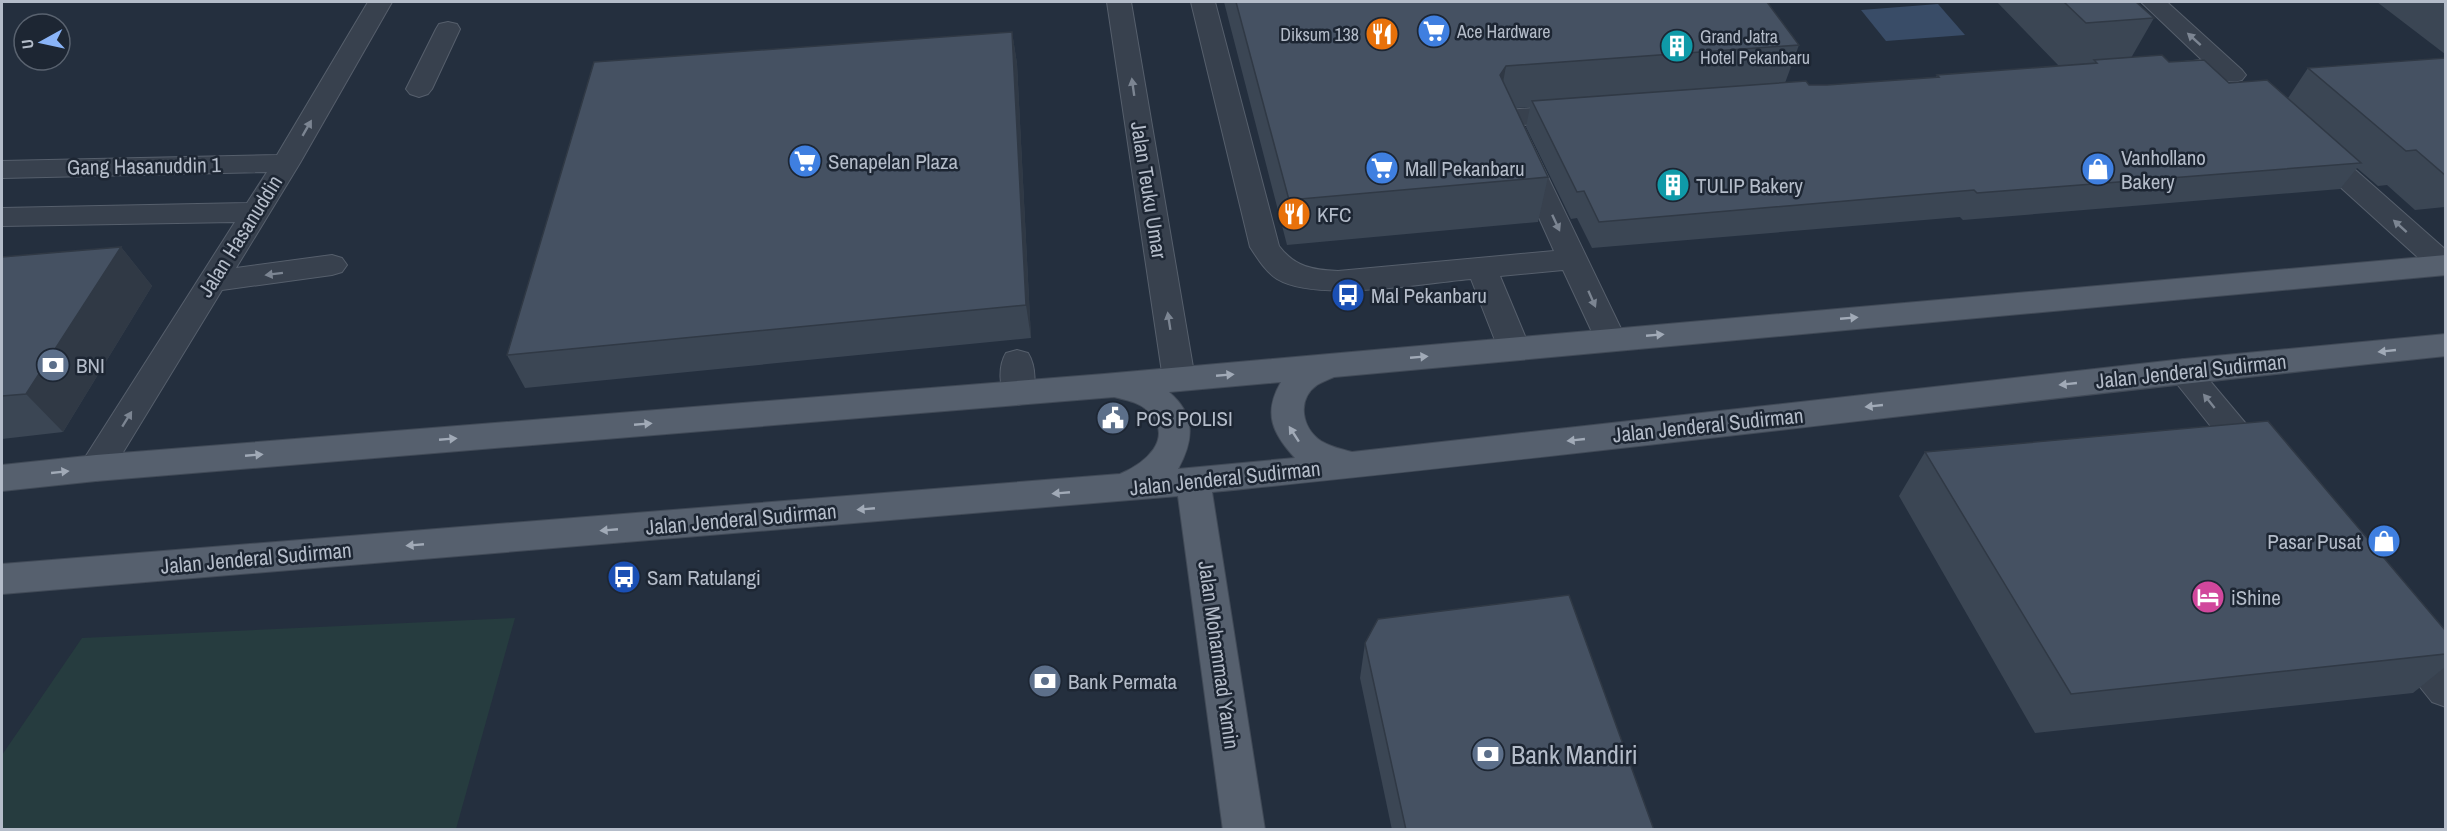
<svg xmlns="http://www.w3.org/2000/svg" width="2447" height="831" font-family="'Archivo Narrow',sans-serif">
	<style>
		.green { fill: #263c3f }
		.water { fill: #394c67 }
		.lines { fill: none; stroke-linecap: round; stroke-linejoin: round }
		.minor-casing { stroke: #565f6c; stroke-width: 2 }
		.major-casing { stroke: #414a57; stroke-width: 2 }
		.minor { fill: #38414e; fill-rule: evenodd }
		.major { fill: #56606e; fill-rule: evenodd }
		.wall { fill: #3b4654 }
		.shaded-wall { fill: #303945 }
		.building { fill: #455162; stroke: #303945; stroke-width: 1.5 }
		.oneway { fill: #7c8592 }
		.oneway2 { fill: #a1aab7 }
		.labels { text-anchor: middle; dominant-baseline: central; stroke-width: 5; stroke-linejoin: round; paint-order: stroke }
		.far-poi-label { font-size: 18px; fill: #b4bcc9; stroke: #1d2633; text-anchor: start }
		.poi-label { font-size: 21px; fill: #b4bcc9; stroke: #1d2633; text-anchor: start }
		.street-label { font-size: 21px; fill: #b4bcc9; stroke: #1d2633 }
		.near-poi-label { font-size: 26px; fill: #b4bcc9; stroke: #1d2633; text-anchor: start }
	</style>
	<rect width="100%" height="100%" fill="#242f3e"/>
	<!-- green -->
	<polygon class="green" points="515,618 456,829 2,829 2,755 82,638"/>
	<!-- water -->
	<polygon class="water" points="1938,4 1965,35 1886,41 1861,10"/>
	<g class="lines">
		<!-- minor casing -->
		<g class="minor-casing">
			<g id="minor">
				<polygon points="368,2 392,2 300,163 236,268 332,255 342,258 347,265 342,272 332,275 222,290 108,477 96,481 84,477 79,468 84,459 235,222 2,226 2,208 247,203 267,172 2,178 2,161 277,155"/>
				<polygon points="1107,2 1131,2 1195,379 1190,387 1179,391 1168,387 1163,379"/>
				<path d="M1191 2H1215L1279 246C1295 267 1313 270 1338 271L1554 251 1494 118 1498 112 1507 110 1573 105 1582 107 1586 113 1582 119 1523 125 1626 339 1621 347 1610 350 1599 347 1563 270 1500 276 1530 348 1525 356 1514 359 1503 356 1498 348 1471 279C1424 283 1317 303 1277 279 1265 271 1258 259 1250 247Z"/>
				<path d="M2141 2H2167L2242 70 2246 75 2242 80C2231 83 2225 82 2217 74L2166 78 2157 75 2153 70 2157 65 2202 60Z"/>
				<polygon points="448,22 457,24 460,29 432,89 428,94 419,97 410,94 406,89 436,29 439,24"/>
				<polygon points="2316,142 2326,144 2446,250 2446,275 2434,272 2306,156 2302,150 2306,144"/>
				<path d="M1017 350 1028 353C1036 366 1037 388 1029 401L1018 405 1007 401C999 388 998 366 1006 353Z"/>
				<polygon points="2184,359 2195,363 2268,450 2273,459 2268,468 2256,472 2244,468 2173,379 2168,371 2173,363"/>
				<polygon points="2405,625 2418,630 2446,661 2446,707 2432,702 2392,652 2386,641 2392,630"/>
			</g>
		</g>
		<!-- major casing -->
		<g class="major-casing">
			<path id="major" d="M2446 255V275L1334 377C1329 379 1322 382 1317 385 1296 400 1302 428 1321 441 1331 447 1341 449 1352 452L2184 359 2446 334V356C2034 398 1624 451 1212 492L1265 830H1223L1178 496 2 594V564L1120 474C1144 464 1176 439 1148 411 1139 402 1126 400 1114 397L96 481 2 491V465L96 455 1104 374ZM1281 382C1263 413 1272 433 1295 458L1178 469C1194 440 1196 415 1169 392Z"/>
		</g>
		<!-- minor -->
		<use href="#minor" class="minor"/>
		<!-- major -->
		<use href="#major" class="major"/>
	</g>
	<!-- wall -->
	<g class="wall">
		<polygon points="1224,2 1767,2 1799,45 1785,83 1809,85 1827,85 1936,77 1937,75 2059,66 1997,2 2136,2 2154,18 2131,58 2169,62 2229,83 2288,98 2308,68 2445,58 2445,207 2415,210 2387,185 2378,186 2357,168 2340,189 1963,220 1960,217 1592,248 1577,218 1571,219 1526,127 1530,107 1516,108 1548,177 1538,222 1287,245"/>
		<polygon points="2377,2 2445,2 2445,54"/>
		<polygon points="1012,32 1017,64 1031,338 525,388 507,355"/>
		<polygon points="121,247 152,286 63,432 2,439 2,257"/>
		<polygon points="1925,452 2445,630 2445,667 2413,693 2035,733 1899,496"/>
		<polygon points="1365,643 1654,830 1392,830 1360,678"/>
	</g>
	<!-- shaded-wall -->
	<g class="shaded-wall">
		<polygon points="1012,32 1017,64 1031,338 1026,305"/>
		<polygon points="1506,66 1498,110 1500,75"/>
		<polygon points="121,247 152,286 63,432 26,394"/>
	</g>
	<!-- building -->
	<g class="building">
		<polygon points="1236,2 1767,2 1799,45 1506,66 1500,75 1548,177 1289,200"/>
		<polygon points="2064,2 2136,2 2154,18 2086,23"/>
		<polygon points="1012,32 1026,305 507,355 594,62"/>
		<polygon points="2162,55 2169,62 2204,60 2229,83 2267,80 2361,163 1977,193 1974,190 1599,222 1584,191 1577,192 1532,101 1806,81 1809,85 1827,85 1939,77 1937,75 2097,63 2094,60"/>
		<polygon points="2445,58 2445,175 2416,150 2406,151 2308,68"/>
		<polygon points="121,247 26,394 2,396 2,257"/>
		<polygon points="2268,421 2445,630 2445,654 2071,694 1925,452"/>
		<polygon points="1569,595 1654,830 1406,830 1365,643 1378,619"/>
	</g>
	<!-- one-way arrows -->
	<defs><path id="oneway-solid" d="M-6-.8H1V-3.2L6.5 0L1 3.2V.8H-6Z" transform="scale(1.5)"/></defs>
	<g class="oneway">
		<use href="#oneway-solid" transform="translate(2194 39) rotate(-138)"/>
		<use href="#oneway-solid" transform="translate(1133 87) rotate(-98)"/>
		<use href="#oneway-solid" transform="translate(307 128) rotate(-60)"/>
		<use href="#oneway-solid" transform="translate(1556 223) rotate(65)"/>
		<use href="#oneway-solid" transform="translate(2400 226) rotate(-138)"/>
		<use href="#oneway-solid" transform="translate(274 274) rotate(173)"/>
		<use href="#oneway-solid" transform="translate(1592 299) rotate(66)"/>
		<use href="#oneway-solid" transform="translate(1169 321) rotate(-99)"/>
		<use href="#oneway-solid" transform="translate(2209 401) rotate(-129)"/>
		<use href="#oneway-solid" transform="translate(127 419) rotate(-58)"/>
	</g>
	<g class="oneway2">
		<use href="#oneway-solid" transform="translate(1849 318) rotate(-5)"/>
		<use href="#oneway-solid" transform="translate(1655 335) rotate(-5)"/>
		<use href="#oneway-solid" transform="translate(2387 351) rotate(174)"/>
		<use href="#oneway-solid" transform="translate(1419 357) rotate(-5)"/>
		<use href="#oneway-solid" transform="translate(1225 375) rotate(-5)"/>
		<use href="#oneway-solid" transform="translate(2068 384) rotate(174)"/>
		<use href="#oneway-solid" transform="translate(1874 406) rotate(174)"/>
		<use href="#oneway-solid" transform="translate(643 424) rotate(-5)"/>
		<use href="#oneway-solid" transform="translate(1294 434) rotate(-123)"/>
		<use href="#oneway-solid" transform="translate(448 439) rotate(-5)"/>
		<use href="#oneway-solid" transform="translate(1576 440) rotate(174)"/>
		<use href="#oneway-solid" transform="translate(254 455) rotate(-5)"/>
		<use href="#oneway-solid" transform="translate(60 472) rotate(-6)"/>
		<use href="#oneway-solid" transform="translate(1061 493) rotate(175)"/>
		<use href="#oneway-solid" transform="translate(866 509) rotate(175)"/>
		<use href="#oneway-solid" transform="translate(609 530) rotate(175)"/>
		<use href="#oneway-solid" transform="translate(415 545) rotate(175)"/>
	</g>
	<!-- icons -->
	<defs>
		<g id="supermarket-disc" transform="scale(1.725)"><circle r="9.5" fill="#3f7fe0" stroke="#1d2633"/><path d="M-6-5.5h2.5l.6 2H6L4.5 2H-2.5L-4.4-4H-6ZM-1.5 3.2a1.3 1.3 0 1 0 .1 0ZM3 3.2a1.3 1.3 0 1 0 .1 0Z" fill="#fff"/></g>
		<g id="restaurant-disc" transform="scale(1.725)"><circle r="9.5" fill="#e8710a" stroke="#1d2633"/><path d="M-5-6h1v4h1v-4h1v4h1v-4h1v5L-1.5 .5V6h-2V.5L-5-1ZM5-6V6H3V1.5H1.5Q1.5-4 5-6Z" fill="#fff"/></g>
		<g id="building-disc" transform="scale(1.725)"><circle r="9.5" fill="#0f9aa8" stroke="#1d2633"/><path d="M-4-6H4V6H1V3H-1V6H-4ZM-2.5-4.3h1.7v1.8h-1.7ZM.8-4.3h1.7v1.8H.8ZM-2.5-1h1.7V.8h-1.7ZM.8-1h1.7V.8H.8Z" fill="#fff"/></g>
		<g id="shop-disc" transform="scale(1.725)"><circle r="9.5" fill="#3f7fe0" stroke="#1d2633"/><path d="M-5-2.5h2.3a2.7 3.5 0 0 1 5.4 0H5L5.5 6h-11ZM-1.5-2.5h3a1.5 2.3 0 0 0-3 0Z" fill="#fff"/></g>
		<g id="bus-disc" transform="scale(1.725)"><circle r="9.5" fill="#1a4fb4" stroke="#1d2633"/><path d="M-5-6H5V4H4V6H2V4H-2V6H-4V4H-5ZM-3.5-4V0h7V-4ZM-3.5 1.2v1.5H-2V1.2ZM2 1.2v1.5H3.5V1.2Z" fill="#fff"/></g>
		<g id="bank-disc" transform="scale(1.725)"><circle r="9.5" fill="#5c6f8a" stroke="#1d2633"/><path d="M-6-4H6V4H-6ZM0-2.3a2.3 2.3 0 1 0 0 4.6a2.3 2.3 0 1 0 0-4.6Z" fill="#fff"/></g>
		<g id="civic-disc" transform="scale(1.725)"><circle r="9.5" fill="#5c6f8a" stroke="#1d2633"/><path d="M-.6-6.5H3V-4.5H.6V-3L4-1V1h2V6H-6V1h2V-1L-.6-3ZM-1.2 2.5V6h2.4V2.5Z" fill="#fff"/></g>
		<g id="hotel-disc" transform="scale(1.725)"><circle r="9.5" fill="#d1479c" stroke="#1d2633"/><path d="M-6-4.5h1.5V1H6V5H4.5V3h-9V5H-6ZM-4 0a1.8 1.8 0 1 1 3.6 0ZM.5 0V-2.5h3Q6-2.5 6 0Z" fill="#fff"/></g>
	</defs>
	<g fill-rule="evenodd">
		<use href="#supermarket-disc" x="1434" y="31"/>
		<use href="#restaurant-disc" x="1382" y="34"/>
		<use href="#building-disc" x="1677" y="46"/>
		<use href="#supermarket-disc" x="805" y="161"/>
		<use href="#supermarket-disc" x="1382" y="168"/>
		<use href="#shop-disc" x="2098" y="169"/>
		<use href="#building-disc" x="1673" y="185"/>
		<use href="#restaurant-disc" x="1294" y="214"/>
		<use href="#bus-disc" x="1348" y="295"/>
		<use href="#bank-disc" x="53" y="365"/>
		<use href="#civic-disc" x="1113" y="418"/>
		<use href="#shop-disc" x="2384" y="541"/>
		<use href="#bus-disc" x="624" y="577"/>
		<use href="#hotel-disc" x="2208" y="597"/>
		<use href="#bank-disc" x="1045" y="681"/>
		<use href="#bank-disc" x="1488" y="754"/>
	</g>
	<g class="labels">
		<!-- far-poi labels -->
		<g class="far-poi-label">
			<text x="1457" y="31">Ace Hardware</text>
			<text x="1359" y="34" text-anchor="end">Diksum 138</text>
			<text x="1700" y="36">Grand Jatra<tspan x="1700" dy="21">Hotel Pekanbaru</tspan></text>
		</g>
		<!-- poi labels -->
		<g class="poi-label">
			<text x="2121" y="157">Vanhollano<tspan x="2121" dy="24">Bakery</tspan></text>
			<text x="828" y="161">Senapelan Plaza</text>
			<text x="1405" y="168">Mall Pekanbaru</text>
			<text x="1696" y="185">TULIP Bakery</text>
			<text x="1317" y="214">KFC</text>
			<text x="1371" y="295">Mal Pekanbaru</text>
			<text x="76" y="365">BNI</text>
			<text x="1136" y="418">POS POLISI</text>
			<text x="2361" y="541" text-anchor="end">Pasar Pusat</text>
			<text x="647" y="577">Sam Ratulangi</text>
			<text x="2231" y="597">iShine</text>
			<text x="1068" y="681">Bank Permata</text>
		</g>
		<!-- street labels -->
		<g class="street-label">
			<text transform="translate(144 166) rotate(-1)">Gang Hasanuddin 1</text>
			<text transform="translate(1149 190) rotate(81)">Jalan Teuku Umar</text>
			<text transform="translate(240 236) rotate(-58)">Jalan Hasanuddin</text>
			<text transform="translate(2191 371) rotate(-6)">Jalan Jenderal Sudirman</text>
			<text transform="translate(1708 425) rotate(-6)">Jalan Jenderal Sudirman</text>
			<text transform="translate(1225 478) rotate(-6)">Jalan Jenderal Sudirman</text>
			<text transform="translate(741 519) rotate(-5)">Jalan Jenderal Sudirman</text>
			<text transform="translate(256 558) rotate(-5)">Jalan Jenderal Sudirman</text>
			<text transform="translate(1219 655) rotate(82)">Jalan Mohammad Yamin</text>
		</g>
		<!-- near-poi labels -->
		<g class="near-poi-label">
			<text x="1511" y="754">Bank Mandiri</text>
		</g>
	</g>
	<!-- border -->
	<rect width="2447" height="831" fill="none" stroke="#b4bcc9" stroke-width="6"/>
	<!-- north arrow -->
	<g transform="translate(42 42) rotate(262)"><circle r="28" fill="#1d2633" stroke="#59626f" stroke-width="1.5"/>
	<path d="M0-4.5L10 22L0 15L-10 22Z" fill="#8ab4f8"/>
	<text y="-9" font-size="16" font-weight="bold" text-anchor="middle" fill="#b4bcc9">U</text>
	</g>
</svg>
